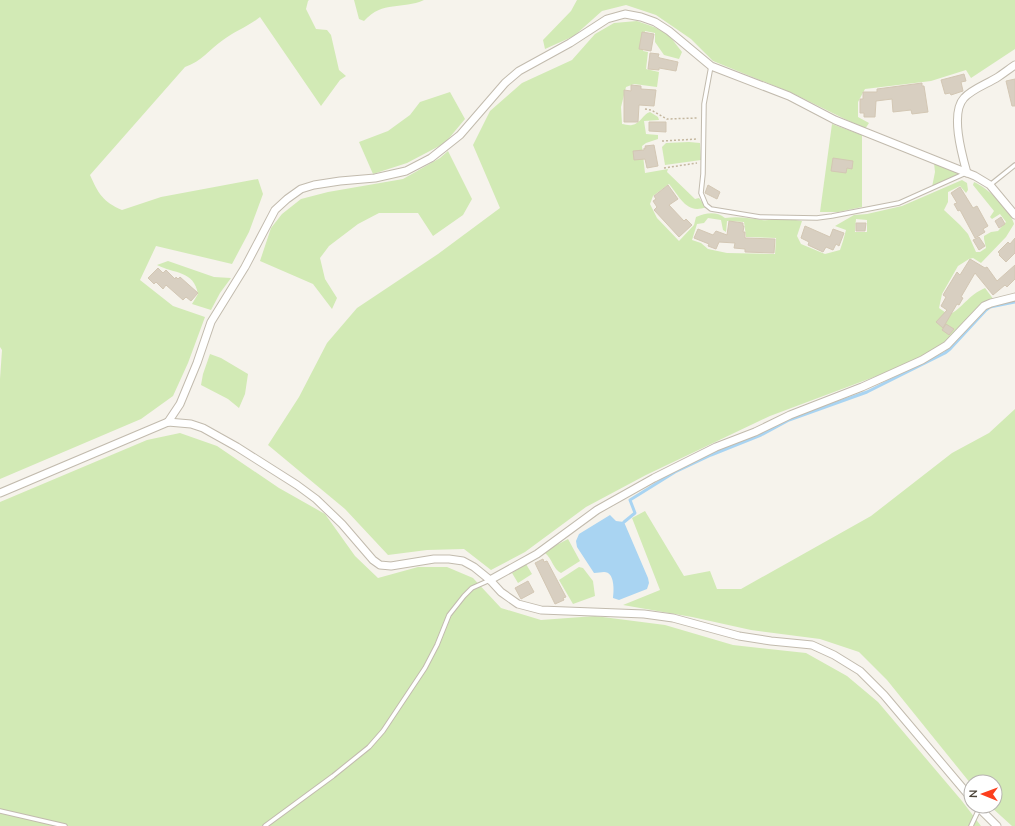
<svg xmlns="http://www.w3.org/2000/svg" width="1015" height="826" font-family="Mulish,sans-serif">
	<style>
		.green { fill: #d2eab5; fill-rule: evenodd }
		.water { fill: #a9d4f2 }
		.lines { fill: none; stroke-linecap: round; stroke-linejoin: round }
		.stream { stroke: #a9d4f2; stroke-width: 3 }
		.building { fill: #d8cfc1; stroke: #d3c7b4 }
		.service-casing { stroke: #c2bbae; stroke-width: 5.5 }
		.minor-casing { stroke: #c2bbae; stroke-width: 9 }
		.path { stroke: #c4b79f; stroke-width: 1.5; stroke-dasharray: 2 2; stroke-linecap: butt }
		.service { stroke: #fff; stroke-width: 3.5 }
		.minor { stroke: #fff; stroke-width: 7 }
	</style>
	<rect width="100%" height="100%" fill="#f6f3ec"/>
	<!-- green -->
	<g class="green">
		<path d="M0 0H309L308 1 306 9 316 29 327 30 331 35 339 70 346 76 340 80 321 106 260 17C249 26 235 31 223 40 209 50 202 61 185 67L90 175C98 193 103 202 122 210L161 197 258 179 263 194 249 232 232 264 156 246 140 280 173 306 205 317 188 363 173 396 141 419 0 479V379L2 350 0 347Z"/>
		<path d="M354 0H424C402 10 383 0 364 21L359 19Z"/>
		<polygon points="577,0 1015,0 1015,49 971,78 966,70 931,81 865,89 858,102 858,117 869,123 865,129 792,93 713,61 691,39 656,15 626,5 602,11 574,36 545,49 543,40 571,11"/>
		<path d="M637 21 654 27 668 34 682 52 679 59 664 55 655 42V33L645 31 643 51 648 52 646 69 659 72 657 87 634 84 626 87 621 107 622 124C625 124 629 126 632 125 640 124 643 114 650 112L658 117 659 120 644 121 646 134 658 135V139L646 143 642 146 645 173 668 169 667 172 695 199 699 198 706 207C687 215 680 197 669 184L653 196 650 204 657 218 679 241 694 225 696 217C706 213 716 211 725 218 737 216 750 218 762 220 768 221 772 219 777 219 785 218 795 220 802 221L797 236 801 244 825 254 840 250 843 241 846 230 835 226 854 215 867 214 902 206 962 180 967 183 968 190 966 193 960 186 948 192V202L944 210 960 225 968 234 976 252H980L986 248 984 239V236L991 232 998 231 1006 222 1000 214 992 219 990 217 994 211 973 185 974 182C988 188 1010 209 1014 224L1006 237 981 263 973 258 969 259 958 266 942 294 939 308 949 315C963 308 968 295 985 288L994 300 947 340 928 353 906 365 770 416 646 475 586 507 525 552 491 570 464 549 427 550 388 555 345 509 268 445 299 397 327 343 357 308 438 254 500 208 473 145 490 111 522 83 572 60 595 34 614 23ZM708 218 721 220 723 230 726 232 727 221 744 222 746 237 776 238 775 254 727 253 708 249 701 243 692 240 697 224 704 223ZM856 219 867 220V232H855Z"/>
		<polygon points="450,92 465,119 445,143 407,163 373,174 359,142 388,131 410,115 420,102"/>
		<polygon points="832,124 862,135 862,207 838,212 820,212"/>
		<polygon points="689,142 700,143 701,160 665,165 662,147 666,143"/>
		<polygon points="448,151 472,199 463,215 433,236 418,213 379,213 358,224 329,246 320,258 325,279 337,298 332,309 313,284 260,261 271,228 282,214 301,199 328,192 403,179 440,158"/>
		<polygon points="934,163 958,172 959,175 932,187 935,172"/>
		<path d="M168 261 214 277 231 278 220 293 211 310 192 304 198 294C194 270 174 274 157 265Z"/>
		<polygon points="210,354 221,358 248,374 245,394 239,408 228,399 201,385 203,374"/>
		<polygon points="1015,409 1015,826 1012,826 990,806 995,806 995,782 971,782 971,784 887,680 859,652 820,639 751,630 692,617 623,605 660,590 632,518 645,511 684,576 710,571 717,589 741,589 871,516 952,453 989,433"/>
		<polygon points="180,433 217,446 279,488 325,514 355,556 378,578 418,567 447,567 473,578 501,608 541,620 595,616 665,625 733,645 806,653 847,676 878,702 962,801 981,826 0,826 0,502 147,440"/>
		<path d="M568 539 580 561 561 573C553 569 552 558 545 553V551Z"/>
		<polygon points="526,564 532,574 518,583 512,573"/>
		<polygon points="579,567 583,568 593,581 595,596 573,604 559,580"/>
	</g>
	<!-- water -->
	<path class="water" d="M610 515 616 521 624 522 648 578 649 583 647 589 624 598 619 600 613 598C614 591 615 572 604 572 601 572 598 573 594 573L577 547 576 541 579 534Z"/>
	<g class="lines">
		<!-- stream -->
		<polyline class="stream" points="624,522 635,513 630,500 675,472 711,455 761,435 789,420 867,392 945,353 950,349 986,310 990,307 1015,302"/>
	</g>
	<!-- building -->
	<g class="building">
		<polygon points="642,32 654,34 651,51 639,49"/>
		<polygon points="650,53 659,54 658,57 660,58 678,62 676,71 659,68 659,70 648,69"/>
		<polygon points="964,74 966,81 961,82 963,91 951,95 950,93 945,94 941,80"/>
		<polygon points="1015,79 1015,106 1012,106 1006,81"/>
		<polygon points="922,83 922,86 924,86 928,112 912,114 911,110 893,112 892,99 876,101 875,117 864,117 864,113 860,113 860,99 863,99 863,92 877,92 877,89"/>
		<polygon points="631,85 641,86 641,89 656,90 654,106 639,105 638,122 624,122 624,90 631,91"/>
		<polygon points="649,122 666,122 666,132 649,131"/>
		<polygon points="654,145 658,166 647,168 645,159 634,160 633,151 644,150 644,148 646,148 645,146"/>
		<polygon points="833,158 853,161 852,169 847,168 846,173 831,171"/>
		<polygon points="668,185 678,199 669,205 684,221 686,219 692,225 679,237 654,210 657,207 653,201 656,199 654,196"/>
		<polygon points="708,185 720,192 717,199 705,193"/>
		<polygon points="960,187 973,208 977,206 988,226 983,229 985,232 975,238 960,210 958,211 954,204 957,203 951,193"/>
		<polygon points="1001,217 1005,224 999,228 995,221"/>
		<polygon points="729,221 743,223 743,226 744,226 743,232 745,232 745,238 775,239 774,253 745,252 745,249 734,248 735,243 719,242 716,249 708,246 709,244 694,238 698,229 713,235 716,231 727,235"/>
		<polygon points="856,223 866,223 865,231 856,231"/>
		<polygon points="805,226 830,237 833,229 844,233 839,246 836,244 833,250 826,247 823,252 808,245 809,242 801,238"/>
		<polygon points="979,237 985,246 979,250 973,240"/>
		<polygon points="1015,238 1015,253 1006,262 999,255 1000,254 998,252 1008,242 1010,244"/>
		<polygon points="970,259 985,268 987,267 997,281 1015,265 1015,279 1007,287 1005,285 993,295 975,273 961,297 963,298 959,305 957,304 943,328 936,322 947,310 941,306 946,297 943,295 957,272 960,275"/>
		<polygon points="158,268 163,273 166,270 175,279 176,277 178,279 180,277 198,293 191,301 186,297 183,300 166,285 163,289 156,282 154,284 148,278"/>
		<polygon points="946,324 954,329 949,335 942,330"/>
		<polygon points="543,559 544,562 547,561 566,597 563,598 564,600 555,604 535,563"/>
		<polygon points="528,581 534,592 521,599 515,588"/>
	</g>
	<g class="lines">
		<!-- service casing -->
		<g class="service-casing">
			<g id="service">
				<polyline points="711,66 704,104 703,174 701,193 706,205 711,209 760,217 817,218 832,216 899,203 966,173"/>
				<polyline points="990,185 1015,165"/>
				<polyline points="0,811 65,826"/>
				<polyline points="265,826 333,776 369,747 383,731 425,668 437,645 449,615 464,596 472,588 490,580"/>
				<polyline points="971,826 979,809"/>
			</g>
		</g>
		<!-- minor casing -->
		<g class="minor-casing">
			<g id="minor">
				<path d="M967 173C962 155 950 113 964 98 972 89 987 84 998 77 1004 73 1009 69 1015 65"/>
				<polyline points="168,422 180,404 197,363 211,322 245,267 275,210 287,199 301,189 314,185 340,181 375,178 406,171 431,158 460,135 505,83 519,71 570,43 607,19 625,14 641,17 655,22 669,31 711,66 789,96 835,120 975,176 990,185 1015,215"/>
				<polyline points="0,493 168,422 191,424 203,428 237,447 297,485 316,499 342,524 373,560 380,565 391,566 434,559 449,559 463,561 474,567 490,580 501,592 518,604 541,610 644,614 673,618 739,636 771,641 812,645 834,655 860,671 884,695 971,798"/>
				<polyline points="490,580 537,554 597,510 654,478 716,447 755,432 790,415 862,387 922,360 947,345 984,306 991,303 1015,297"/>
				<polyline points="977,806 997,826"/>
			</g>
		</g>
		<!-- path -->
		<g class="path">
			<polyline points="645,109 651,110 667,119 697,118"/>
			<polyline points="662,141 698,139"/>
			<polyline points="664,168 697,163"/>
		</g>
		<!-- service -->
		<use href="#service" class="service"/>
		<!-- minor -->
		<use href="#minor" class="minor"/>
	</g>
	<!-- north arrow -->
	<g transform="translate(983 794) rotate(271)"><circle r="19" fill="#ffffff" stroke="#b7b4b0"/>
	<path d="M0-3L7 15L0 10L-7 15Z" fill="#fc3f1d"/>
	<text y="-6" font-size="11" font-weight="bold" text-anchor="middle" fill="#4b4439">N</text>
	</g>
</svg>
